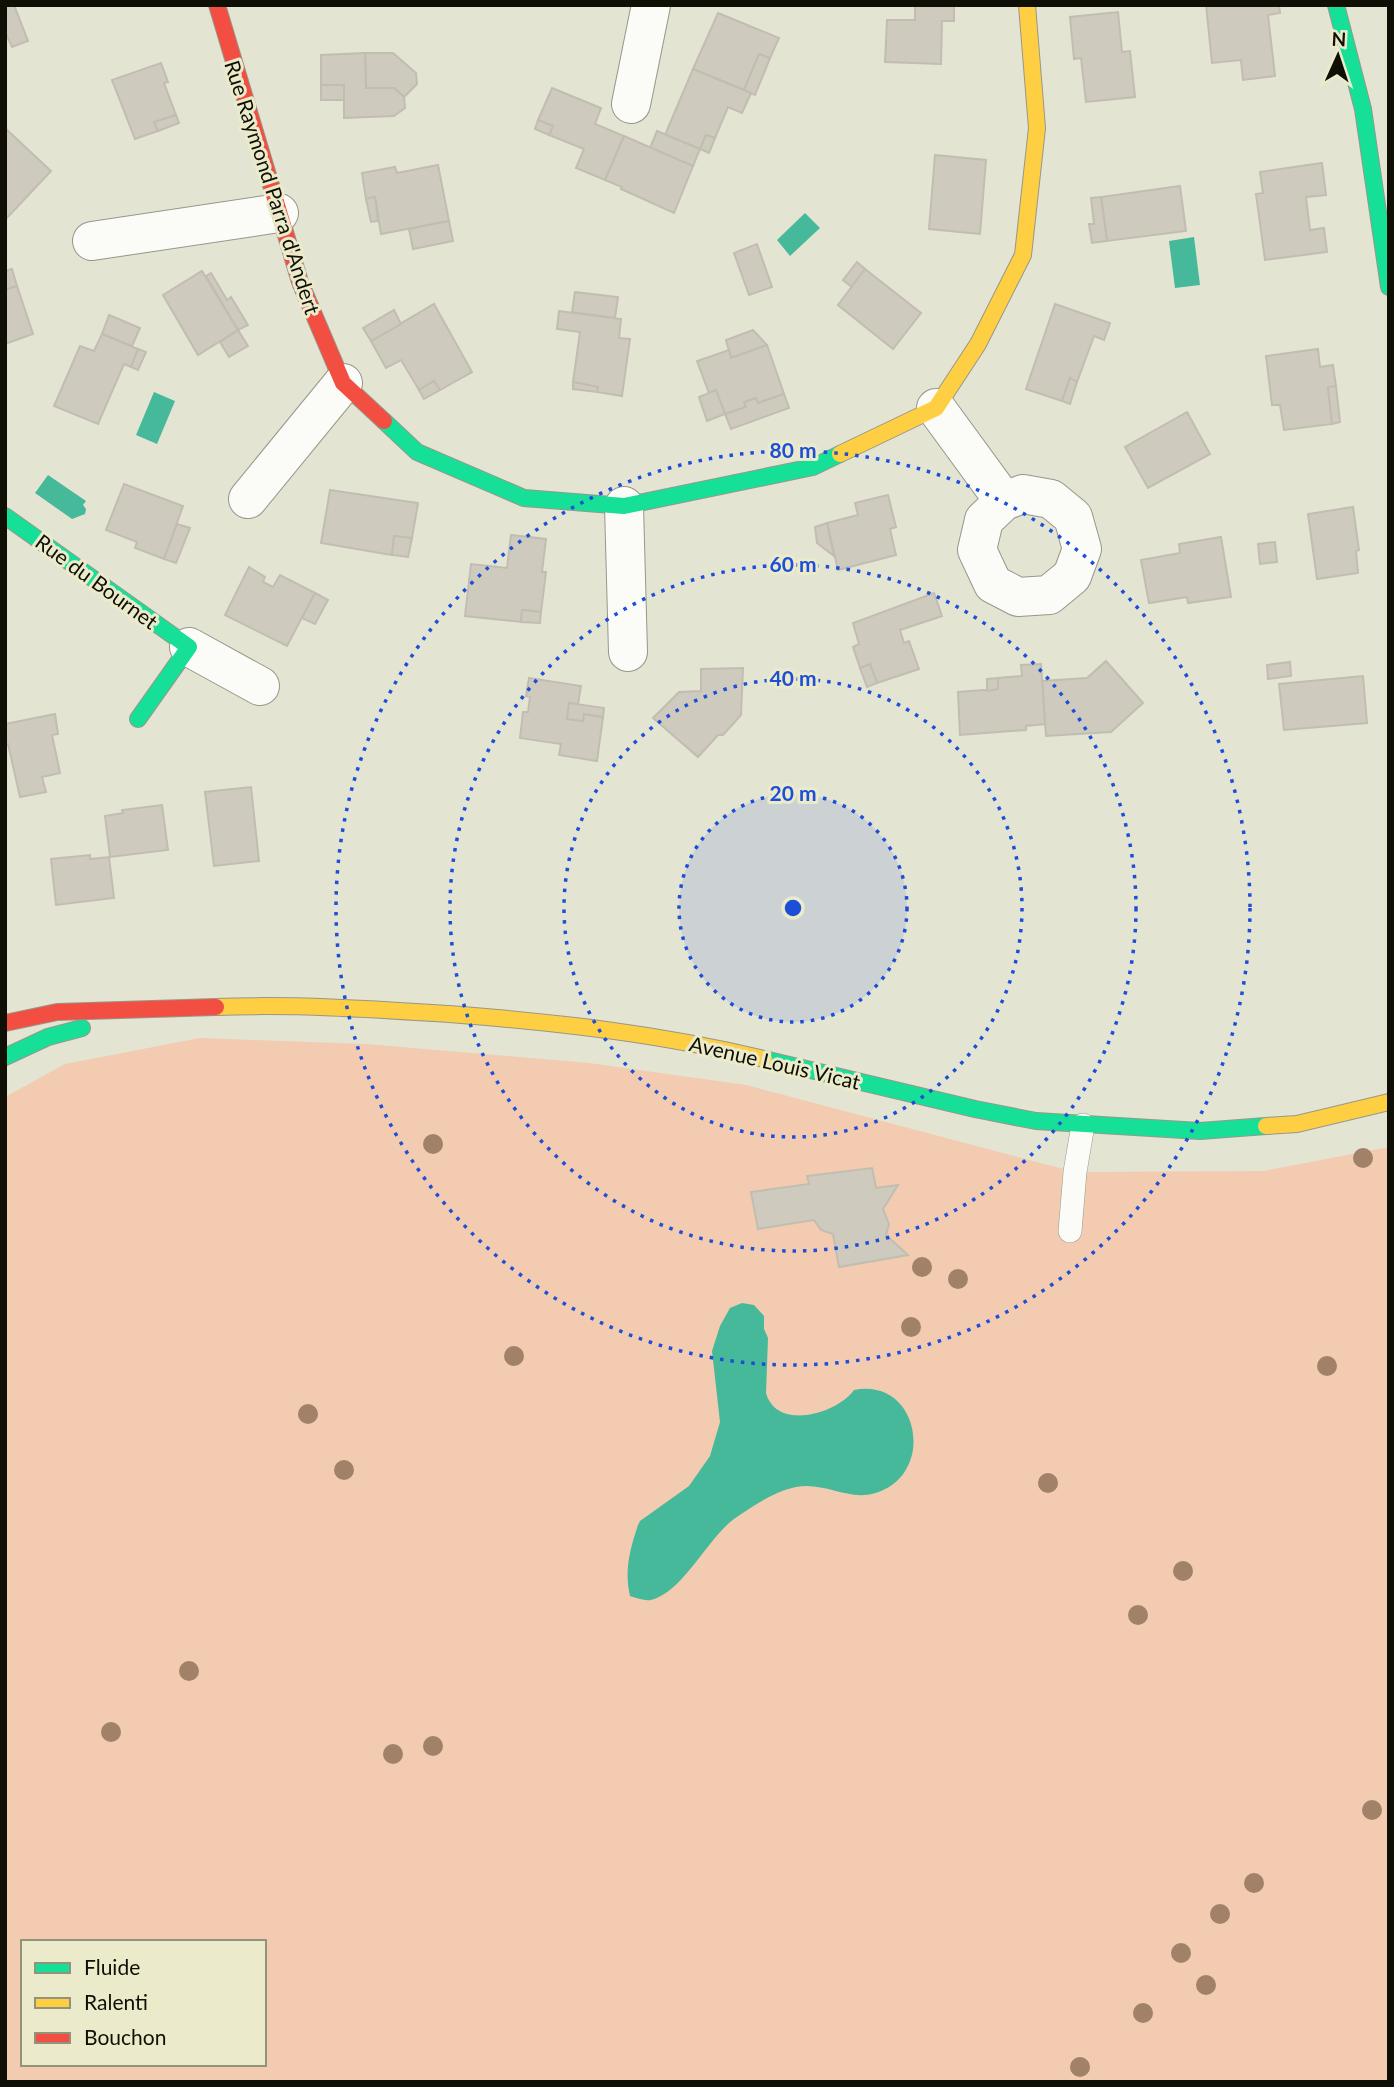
<svg xmlns="http://www.w3.org/2000/svg" width="1394" height="2087" font-family="Lato,sans-serif">
	<style>
		.green { fill: #f2cbb1; fill-rule: evenodd }
		.water { fill: #46b99a }
		.building { fill: #cecbbe; stroke: #c1beb1; stroke-width: 2 }
		.lines { fill: none; stroke-linecap: round; stroke-linejoin: round }
		.lane-casing { stroke: #97978a; stroke-width: 24 }
		.street-casing { stroke: #97978a; stroke-width: 40 }
		.fast-casing { stroke: #97978a; stroke-width: 18 }
		.slow-casing { stroke: #97978a; stroke-width: 18 }
		.jam-casing { stroke: #97978a; stroke-width: 18 }
		.lane { stroke: #fbfbf8; stroke-width: 23 }
		.street { stroke: #fbfbf8; stroke-width: 38 }
		.fast { stroke: #16e098; stroke-width: 16 }
		.slow { stroke: #ffcf43; stroke-width: 16 }
		.jam { stroke: #f24e42; stroke-width: 16 }
		.tree { fill: #a18268 }
		.ring { fill: none; stroke: #1d4ed8; stroke-width: 3.5; stroke-dasharray: 3.5 7 }
		.labels { text-anchor: middle; dominant-baseline: central; stroke-width: 6; stroke-linejoin: round; paint-order: stroke }
		.street-label { font-size: 21px; fill: #100f05; stroke: #ebebcc }
		.centre { fill: #1d4ed8; stroke: #ebebcc; stroke-width: 3.5 }
		.ring-label { font-size: 21px; text-anchor: middle; font-weight: bold; fill: #1d4ed8; stroke: #ebebcc; stroke-width: 6; stroke-linejoin: round; paint-order: stroke }
	</style>
	<rect width="100%" height="100%" fill="#e4e4d3"/>
	<!-- green -->
	<path class="green" d="M200 1038 366 1044 589 1063 746 1085 1075 1172 1263 1171 1389 1147V2082H5V1097L65 1064ZM23 1942H264V2064H23Z"/>
	<!-- water -->
	<g class="water">
		<polygon points="805,213 820,228 790,256 777,240"/>
		<polygon points="1194,237 1200,285 1175,288 1169,241"/>
		<polygon points="154,392 175,401 157,444 136,435"/>
		<polygon points="48,475 86,501 83,505 86,509 85,514 72,519 35,493"/>
		<path d="M742 1303 754 1305 764 1316V1329L768 1338 766 1393C777 1432 838 1413 854 1390 914 1378 934 1459 889 1487 854 1508 830 1481 796 1487 775 1491 751 1507 734 1519 707 1539 683 1592 651 1600 644 1601 637 1598 630 1596 624 1571 630 1549 638 1525L640 1521 689 1486 710 1456 720 1422 712 1351 720 1326 730 1308Z"/>
	</g>
	<!-- building -->
	<g class="building">
		<polygon points="5,5 14,5 28,41 12,47 5,32"/>
		<polygon points="915,5 954,5 954,21 942,21 941,64 885,62 887,20 915,20"/>
		<polygon points="1206,5 1279,5 1280,13 1268,15 1275,76 1243,80 1241,60 1212,63"/>
		<polygon points="1118,12 1122,52 1130,51 1135,97 1086,102 1081,58 1074,59 1070,17"/>
		<polygon points="718,13 779,38 770,58 759,54 744,90 693,69"/>
		<polygon points="365,53 393,53 416,73 417,84 404,97 394,88 366,88"/>
		<polygon points="365,53 366,88 394,88 404,97 405,108 394,116 344,118 344,85 321,85 321,55"/>
		<polygon points="759,54 770,58 755,95 744,90"/>
		<polygon points="161,63 168,82 164,83 176,115 154,122 158,131 135,139 112,80"/>
		<polygon points="693,69 751,93 742,113 728,107 715,138 706,135 700,149 665,135"/>
		<rect x="321" y="85" width="23" height="15"/>
		<polygon points="552,88 601,108 595,124 624,136 605,180 576,168 584,149 549,135 553,126 538,120"/>
		<polygon points="176,115 179,123 158,131 154,122"/>
		<polygon points="538,120 553,126 549,135 535,129"/>
		<polygon points="5,128 51,171 5,220"/>
		<polygon points="657,131 700,149 693,166 650,148"/>
		<polygon points="706,135 715,138 709,153 700,149"/>
		<polygon points="624,136 693,166 674,213 621,189 622,187 605,180"/>
		<polygon points="935,155 986,160 980,234 929,229"/>
		<polygon points="1322,163 1326,195 1306,197 1310,230 1324,228 1327,252 1265,260 1256,194 1263,193 1260,172"/>
		<polygon points="438,165 449,221 381,234 375,197 366,199 362,173 395,167 397,173"/>
		<polygon points="1180,186 1186,231 1107,241 1101,197"/>
		<polygon points="375,197 378,221 371,222 366,199"/>
		<polygon points="1101,197 1107,241 1092,243 1089,224 1094,224 1091,198"/>
		<polygon points="449,221 453,241 413,249 409,229"/>
		<polygon points="757,244 772,287 749,295 734,253"/>
		<polygon points="857,262 865,269 852,287 843,280"/>
		<polygon points="12,269 17,286 5,290 5,271"/>
		<polygon points="865,269 921,313 893,349 838,305"/>
		<polygon points="202,271 238,330 198,355 163,295"/>
		<polygon points="211,273 227,300 231,297 248,325 238,330 206,276"/>
		<polygon points="17,286 33,334 5,344 5,290"/>
		<polygon points="575,292 618,297 615,318 572,312"/>
		<polygon points="434,304 472,372 440,390 434,381 419,390 401,360 386,368 371,341"/>
		<polygon points="1055,304 1110,323 1104,340 1094,336 1077,382 1070,378 1062,401 1026,389"/>
		<polygon points="394,310 401,324 371,341 363,328"/>
		<polygon points="559,311 621,319 619,338 630,339 622,396 597,392 598,387 573,382 580,332 557,329"/>
		<polygon points="109,315 140,328 132,346 102,334"/>
		<polygon points="238,330 248,346 229,357 220,342"/>
		<polygon points="753,330 767,345 731,358 726,340"/>
		<polygon points="102,334 138,349 131,367 124,364 98,424 54,406 80,346 94,351"/>
		<polygon points="767,345 784,394 758,403 756,398 744,402 746,407 725,414 716,390 709,393 697,361 729,350 731,358"/>
		<polygon points="138,349 146,352 138,370 131,367"/>
		<polygon points="1318,349 1320,367 1333,365 1336,386 1328,387 1332,424 1284,430 1280,405 1272,405 1266,356"/>
		<polygon points="1070,378 1077,382 1070,404 1062,401"/>
		<polygon points="434,381 440,390 424,399 419,390"/>
		<polygon points="573,382 598,387 597,392 573,389"/>
		<polygon points="1336,386 1340,422 1332,424 1328,387"/>
		<polygon points="716,390 725,414 707,421 699,397"/>
		<polygon points="784,394 789,408 731,429 725,414 746,407 744,402 756,398 758,403"/>
		<polygon points="1187,412 1210,454 1148,488 1125,447"/>
		<polygon points="124,484 183,506 164,559 135,548 137,542 106,530"/>
		<polygon points="330,490 418,503 412,538 394,536 392,555 321,543"/>
		<polygon points="888,495 896,527 890,529 896,555 838,570 827,523 858,515 855,503"/>
		<polygon points="1353,507 1359,550 1356,551 1358,573 1317,579 1308,514"/>
		<polygon points="827,523 834,556 817,543 815,527"/>
		<polygon points="177,524 190,528 176,563 164,559"/>
		<polygon points="511,535 546,539 542,572 546,572 541,612 522,610 521,622 465,616 471,564 507,568"/>
		<polygon points="394,536 412,538 408,557 392,555"/>
		<polygon points="1221,537 1231,597 1188,603 1187,597 1149,603 1141,560 1180,553 1179,544"/>
		<polygon points="1275,542 1277,562 1260,564 1258,544"/>
		<polygon points="249,567 265,577 263,582 273,587 280,575 315,593 287,646 225,615"/>
		<polygon points="315,593 328,600 315,624 302,618"/>
		<polygon points="934,593 942,616 900,630 904,643 909,641 919,669 877,683 870,664 860,668 853,647 859,644 853,623"/>
		<polygon points="522,610 541,612 540,623 521,622"/>
		<polygon points="1106,661 1143,703 1111,732 1046,736 1042,681 1087,678"/>
		<polygon points="1290,662 1291,676 1268,679 1267,665"/>
		<polygon points="870,664 877,683 867,687 860,668"/>
		<polygon points="1041,664 1045,724 1026,726 1026,730 960,735 958,692 998,689 998,678 1022,676 1021,665"/>
		<polygon points="743,668 741,715 723,735 718,735 698,757 653,718 679,692 701,691 701,669"/>
		<polygon points="1363,676 1367,723 1284,730 1279,684"/>
		<polygon points="529,678 581,686 578,704 569,703 567,719 583,721 584,714 603,717 597,761 559,755 561,744 520,738 523,712 528,712 530,697 526,696"/>
		<polygon points="998,678 998,689 987,691 987,679"/>
		<polygon points="569,703 604,708 603,717 584,714 583,721 567,719"/>
		<polygon points="55,714 58,734 52,735 60,773 42,777 46,792 20,797 8,744 5,745 5,724"/>
		<polygon points="251,787 259,861 214,866 205,792"/>
		<polygon points="162,805 168,850 110,857 105,816 123,813 122,810"/>
		<polygon points="90,855 90,859 109,857 114,898 56,905 51,859"/>
		<polygon points="872,1168 876,1188 898,1185 883,1209 889,1224 886,1235 908,1255 839,1267 833,1234 821,1230 814,1220 758,1229 751,1192 809,1184 807,1176"/>
	</g>
	<g class="lines">
		<!-- lane casing -->
		<g class="lane-casing">
			<polyline id="lane" points="1070,1231 1075,1172 1083,1125"/>
		</g>
		<!-- street casing -->
		<g class="street-casing">
			<g id="street">
				<polyline points="631,104 651,5"/>
				<polyline points="92,241 279,213"/>
				<polyline points="936,408 1004,501 1023,494 1051,499 1073,517 1082,549 1072,576 1049,595 1018,597 993,584 977,550 984,520 1004,501"/>
				<polyline points="248,499 343,383"/>
				<polyline points="624,506 628,652"/>
				<polyline points="189,647 260,686"/>
			</g>
		</g>
		<!-- fast casing -->
		<g class="fast-casing">
			<g id="fast">
				<polyline points="1336,5 1363,109 1389,287"/>
				<polyline points="384,421 417,452 524,498 624,506 813,467 840,454"/>
				<polyline points="5,516 189,647 138,719"/>
				<polyline points="5,1057 48,1037 82,1028"/>
				<polyline points="764,1059 975,1109 1036,1121 1200,1131 1266,1126"/>
			</g>
		</g>
		<!-- slow casing -->
		<g class="slow-casing">
			<g id="slow">
				<polyline points="840,454 936,408 978,344 1023,255 1037,128 1027,5"/>
				<path d="M216 1007C294 1004 371 1009 449 1014 555 1022 661 1034 764 1059"/>
				<polyline points="1266,1126 1297,1124 1389,1102"/>
			</g>
		</g>
		<!-- jam casing -->
		<g class="jam-casing">
			<g id="jam">
				<polyline points="217,5 300,282 343,383 384,421"/>
				<polyline points="5,1023 57,1012 216,1007"/>
			</g>
		</g>
		<!-- lane -->
		<use href="#lane" class="lane"/>
		<!-- street -->
		<use href="#street" class="street"/>
		<!-- fast -->
		<use href="#fast" class="fast"/>
		<!-- slow -->
		<use href="#slow" class="slow"/>
		<!-- jam -->
		<use href="#jam" class="jam"/>
	</g>
	<!-- trees -->
	<g class="tree">
		<circle cx="433" cy="1144" r="10"/>
		<circle cx="1363" cy="1158" r="10"/>
		<circle cx="922" cy="1267" r="10"/>
		<circle cx="958" cy="1279" r="10"/>
		<circle cx="911" cy="1327" r="10"/>
		<circle cx="514" cy="1356" r="10"/>
		<circle cx="1327" cy="1366" r="10"/>
		<circle cx="308" cy="1414" r="10"/>
		<circle cx="344" cy="1470" r="10"/>
		<circle cx="1048" cy="1483" r="10"/>
		<circle cx="1183" cy="1571" r="10"/>
		<circle cx="1138" cy="1615" r="10"/>
		<circle cx="189" cy="1671" r="10"/>
		<circle cx="111" cy="1732" r="10"/>
		<circle cx="433" cy="1746" r="10"/>
		<circle cx="393" cy="1754" r="10"/>
		<circle cx="1372" cy="1810" r="10"/>
		<circle cx="1254" cy="1883" r="10"/>
		<circle cx="1220" cy="1914" r="10"/>
		<circle cx="1181" cy="1953" r="10"/>
		<circle cx="1206" cy="1985" r="10"/>
		<circle cx="1143" cy="2013" r="10"/>
		<circle cx="1080" cy="2067" r="10"/>
	</g>
	<!-- distance rings -->
	<circle cx="793" cy="908" r="114" fill="#1d4ed8" fill-opacity=".12"/>
	<g class="ring">
		<circle cx="793" cy="908" r="114"/>
		<circle cx="793" cy="908" r="229"/>
		<circle cx="793" cy="908" r="343"/>
		<circle cx="793" cy="908" r="457"/>
	</g>
	<g class="labels">
		<!-- street labels -->
		<g class="street-label">
			<text transform="translate(273 187) rotate(72)">Rue Raymond Parra d'Andert</text>
			<text transform="translate(97 581) rotate(36)">Rue du Bournet</text>
			<text transform="translate(775 1062) rotate(13)">Avenue Louis Vicat</text>
		</g>
	</g>
	<circle cx="793" cy="908" r="10" class="centre"/>
	<g class="ring-label">
		<text x="793" y="458">80 m</text>
		<text x="793" y="572">60 m</text>
		<text x="793" y="686">40 m</text>
		<text x="793" y="801">20 m</text>
	</g>
	<!-- border -->
	<rect width="1394" height="2087" fill="none" stroke="#100f05" stroke-width="14"/>
	<!-- legend -->
	<rect x="21" y="1940" width="245" height="126" fill="#ebebcc" stroke="#93937c" stroke-width="2"/>
	<rect x="35" y="1963" width="35" height="10" fill="#16e098" stroke="#93937c" stroke-width="2"/>
	<text x="84" y="1975" font-size="21" fill="#100f05">Fluide</text>
	<rect x="35" y="1998" width="35" height="10" fill="#ffcf43" stroke="#93937c" stroke-width="2"/>
	<text x="84" y="2010" font-size="21" fill="#100f05">Ralenti</text>
	<rect x="35" y="2033" width="35" height="10" fill="#f24e42" stroke="#93937c" stroke-width="2"/>
	<text x="84" y="2045" font-size="21" fill="#100f05">Bouchon</text>
	<!-- north arrow -->
	<g transform="translate(1338 56) rotate(3)" stroke="#ebebcc" stroke-width="5" paint-order="stroke">
	<path d="M0-5L12 26L0 18L-12 26Z" fill="#100f05"/>
	<text y="-10" font-size="19" font-weight="bold" text-anchor="middle" fill="#100f05">N</text>
	</g>
</svg>
